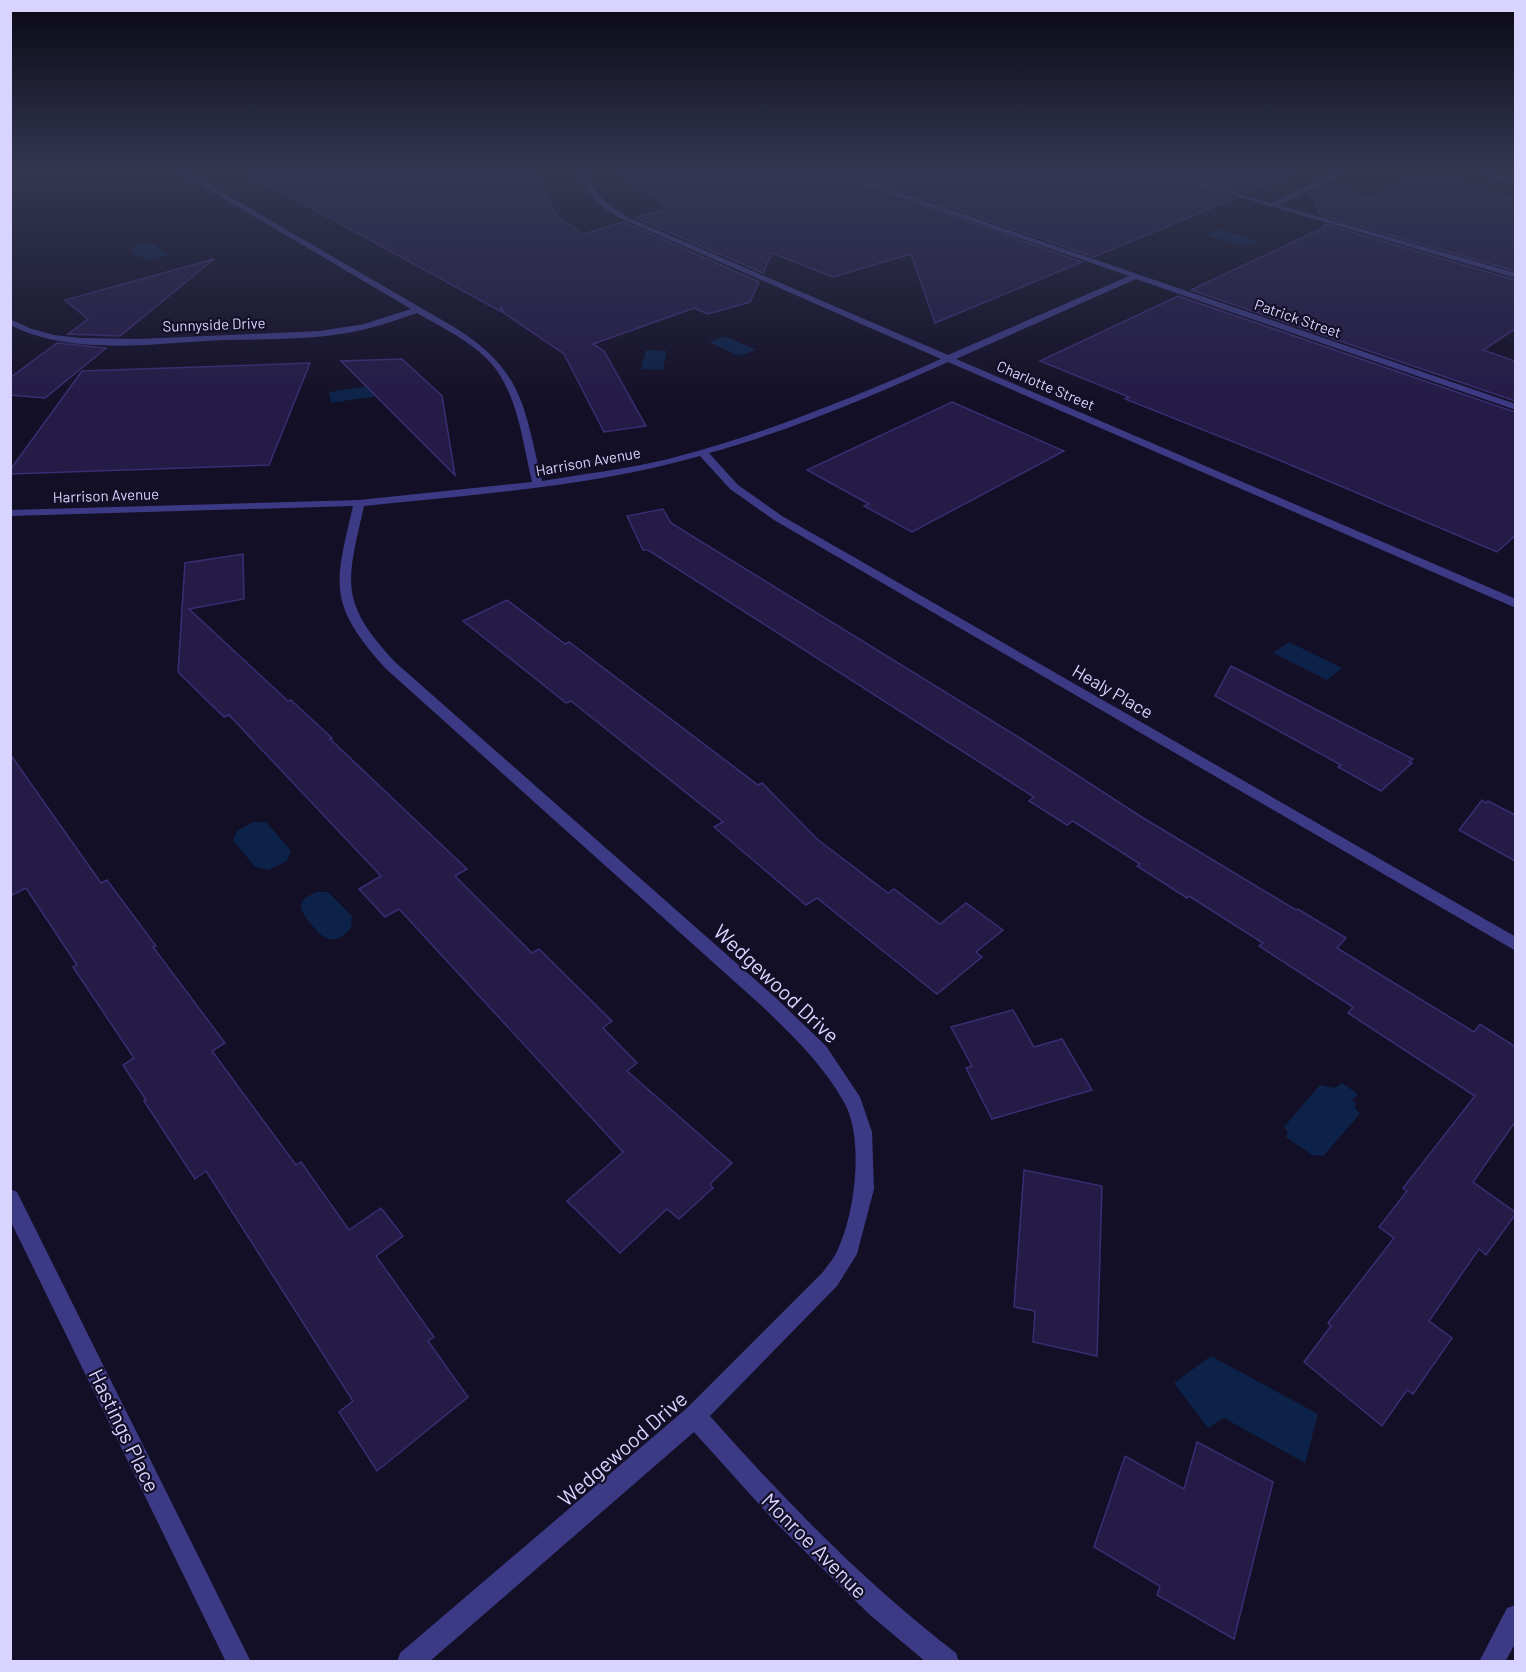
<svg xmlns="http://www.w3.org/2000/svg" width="1526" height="1672" font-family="Barlow,sans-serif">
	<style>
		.water { fill: #0c2248 }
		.building { fill: #241b47; stroke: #3b2d73; stroke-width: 1.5 }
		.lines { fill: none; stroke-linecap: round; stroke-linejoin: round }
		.minor { fill: #3d3a85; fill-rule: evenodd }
		.labels { text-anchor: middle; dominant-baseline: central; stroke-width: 4.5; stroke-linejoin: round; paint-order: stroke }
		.far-street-label { font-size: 15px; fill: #d9d4ff; stroke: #130f26 }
		.street-label { font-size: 18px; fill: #d9d4ff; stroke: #130f26 }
		.near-street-label { font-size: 21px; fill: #d9d4ff; stroke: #130f26 }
	</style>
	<rect width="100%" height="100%" fill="#130f26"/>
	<!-- water -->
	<g class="water">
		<polygon points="1220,229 1259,241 1246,247 1205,235"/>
		<polygon points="144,243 153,244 169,254 148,261 130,251 134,248 133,246"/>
		<polygon points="725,336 756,350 739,356 709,342"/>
		<polygon points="646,350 667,351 663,370 641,369"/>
		<polygon points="381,384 384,395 331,403 329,392"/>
		<polygon points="1289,642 1342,668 1327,680 1273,653"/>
		<polygon points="253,822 266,822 291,851 287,861 269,870 255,867 233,840 237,831"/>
		<path d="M317 892H328L352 916 351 928C334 948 323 939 310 923 297 907 297 900 317 892Z"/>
		<polygon points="1342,1083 1358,1094 1352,1100 1356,1102 1355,1108 1360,1114 1323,1156 1312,1155 1286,1137 1288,1132 1284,1127 1320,1085 1335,1088"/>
		<polygon points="1211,1356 1318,1414 1305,1463 1224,1418 1208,1428 1174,1383"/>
	</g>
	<!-- building -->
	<g class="building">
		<polygon points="245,172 533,172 557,216 583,234 624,222 759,282 750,302 708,314 694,308 593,344 604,351 646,426 604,432 564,354 504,313 501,306 502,312"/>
		<polygon points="621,172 828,172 1082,262 935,323 911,254 833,277 772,253 763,273 636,218 669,209"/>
		<polygon points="848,172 1152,172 1235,198 1094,257"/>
		<polygon points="1174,172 1295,172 1295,173 1246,193"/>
		<polygon points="1421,177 1432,180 1435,178 1515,199 1515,271 1320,215 1310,192 1323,186 1367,198 1375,198"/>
		<polygon points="1324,224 1515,280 1515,329 1483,350 1515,361 1515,401 1191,290 1325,227"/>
		<polygon points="214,259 120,336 68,334 88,319 65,300"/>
		<polygon points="1178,296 1515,412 1515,536 1497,552 1274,458 1125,399 1129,397 1040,361"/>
		<polygon points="57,343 106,348 45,398 10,395 10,378"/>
		<polygon points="402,359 442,396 455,475 341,361"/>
		<polygon points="310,363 269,465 10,474 10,470 82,371"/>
		<polygon points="952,402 1064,451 912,532 864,506 869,504 807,470"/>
		<polygon points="663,509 671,523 1023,740 1140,816 1296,910 1298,909 1346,938 1337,948 1474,1032 1480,1024 1514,1046 1515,1045 1515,1122 1473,1182 1515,1212 1515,1215 1486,1255 1479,1249 1429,1321 1452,1338 1413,1394 1407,1390 1382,1426 1304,1362 1331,1326 1328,1323 1394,1238 1379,1227 1407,1191 1403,1188 1475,1096 1348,1013 1353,1007 1259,946 1263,943 1189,896 1187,898 1137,866 1140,864 1073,821 1067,825 1029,801 1034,797 648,550 643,550 627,516"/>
		<polygon points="243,554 244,599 189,609 288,701 291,700 332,738 330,739 467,869 455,876 532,953 539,949 612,1021 603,1028 637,1063 627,1071 732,1163 710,1184 713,1188 679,1219 667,1209 620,1253 567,1201 623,1152 399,909 385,917 359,889 381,876 229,715 224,717 178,672 185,563"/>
		<polygon points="507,600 565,644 569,642 758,785 762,783 817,839 888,893 894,889 940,924 966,903 1003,930 976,952 982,957 937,994 817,898 806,905 714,827 723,822 571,701 566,703 463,621"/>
		<polygon points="1231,666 1413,759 1409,762 1412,763 1381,791 1338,767 1341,765 1215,696"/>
		<polygon points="10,754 101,883 107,880 156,946 153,947 225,1043 212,1051 296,1165 301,1162 349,1230 381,1208 403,1236 376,1256 434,1337 428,1341 468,1397 377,1471 339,1412 353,1401 206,1171 195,1179 144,1101 146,1100 123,1065 134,1058 73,967 77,965 26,888 10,896"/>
		<polygon points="1482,800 1486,803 1488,801 1515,815 1515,861 1459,830"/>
		<polygon points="1013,1010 1034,1047 1062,1039 1092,1090 992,1119 966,1068 972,1066 951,1027"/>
		<polygon points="1024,1170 1102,1186 1097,1356 1033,1342 1035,1311 1014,1307"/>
		<polygon points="1197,1442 1273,1482 1234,1639 1157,1595 1160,1586 1094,1547 1125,1456 1184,1489"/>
	</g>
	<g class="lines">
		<!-- minor -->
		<g class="minor">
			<path d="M179 172H187L454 327C524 370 524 408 542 481 584 474 627 469 668 459 762 435 852 398 941 359L620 218C600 207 587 195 581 172H587C594 197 612 209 634 220L948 355 1129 276 830 172H840L1516 404V410L1136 279 956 359 1516 599V608L948 362C870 397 792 430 709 453L738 485 782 516 1516 937V951L774 520 730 489 700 456C591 487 476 494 364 506 347 582 338 601 395 662L777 999 826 1046 860 1097 872 1132 874 1189 857 1254 837 1286 710 1416C786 1502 865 1583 956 1653L959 1662H926L870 1615 775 1522 694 1432 429 1662H397L400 1653 687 1408 823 1272C828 1265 835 1257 838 1249 855 1213 864 1140 845 1104 824 1066 796 1039 765 1009L385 668C328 604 334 587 353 506L10 516V510L359 500 532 482C522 441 518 390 487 359 467 339 441 327 417 313 394 321 371 329 347 333 306 340 264 339 223 340 155 343 74 357 10 325V319L32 329 54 335 81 338 139 339 320 331 364 324 411 309Z"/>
			<polygon points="1154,172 1165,172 1271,203 1339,172 1348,172 1278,205 1516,273 1516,278"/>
			<polygon points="1473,172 1485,172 1516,180 1516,184"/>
			<polygon points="10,1189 17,1192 251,1662 226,1662 10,1220"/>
			<polygon points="1516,1605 1516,1642 1505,1662 1479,1662 1507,1608"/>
		</g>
	</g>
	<!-- sky -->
	<linearGradient id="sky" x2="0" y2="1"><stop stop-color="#0a0815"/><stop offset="0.42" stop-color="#333752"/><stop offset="1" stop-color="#333752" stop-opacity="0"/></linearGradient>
	<rect width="1526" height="406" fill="url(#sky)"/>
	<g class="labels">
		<!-- far-street labels -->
		<g class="far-street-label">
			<text transform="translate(1298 318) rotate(19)">Patrick Street</text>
			<text transform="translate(214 324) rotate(-2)">Sunnyside Drive</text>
			<text transform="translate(1046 385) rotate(23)">Charlotte Street</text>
			<text transform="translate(588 461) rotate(-10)">Harrison Avenue</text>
			<text transform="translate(106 495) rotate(-2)">Harrison Avenue</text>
		</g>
		<!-- street labels -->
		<g class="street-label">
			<text transform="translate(1113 691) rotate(30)">Healy Place</text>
		</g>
		<!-- near-street labels -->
		<g class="near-street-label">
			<text transform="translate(777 983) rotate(43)">Wedgewood Drive</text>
			<text transform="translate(125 1430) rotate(64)">Hastings Place</text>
			<text transform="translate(622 1448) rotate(-41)">Wedgewood Drive</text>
			<text transform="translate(815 1545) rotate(45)">Monroe Avenue</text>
		</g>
	</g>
	<!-- border -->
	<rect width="1526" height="1672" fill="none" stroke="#d9d4ff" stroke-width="24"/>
</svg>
